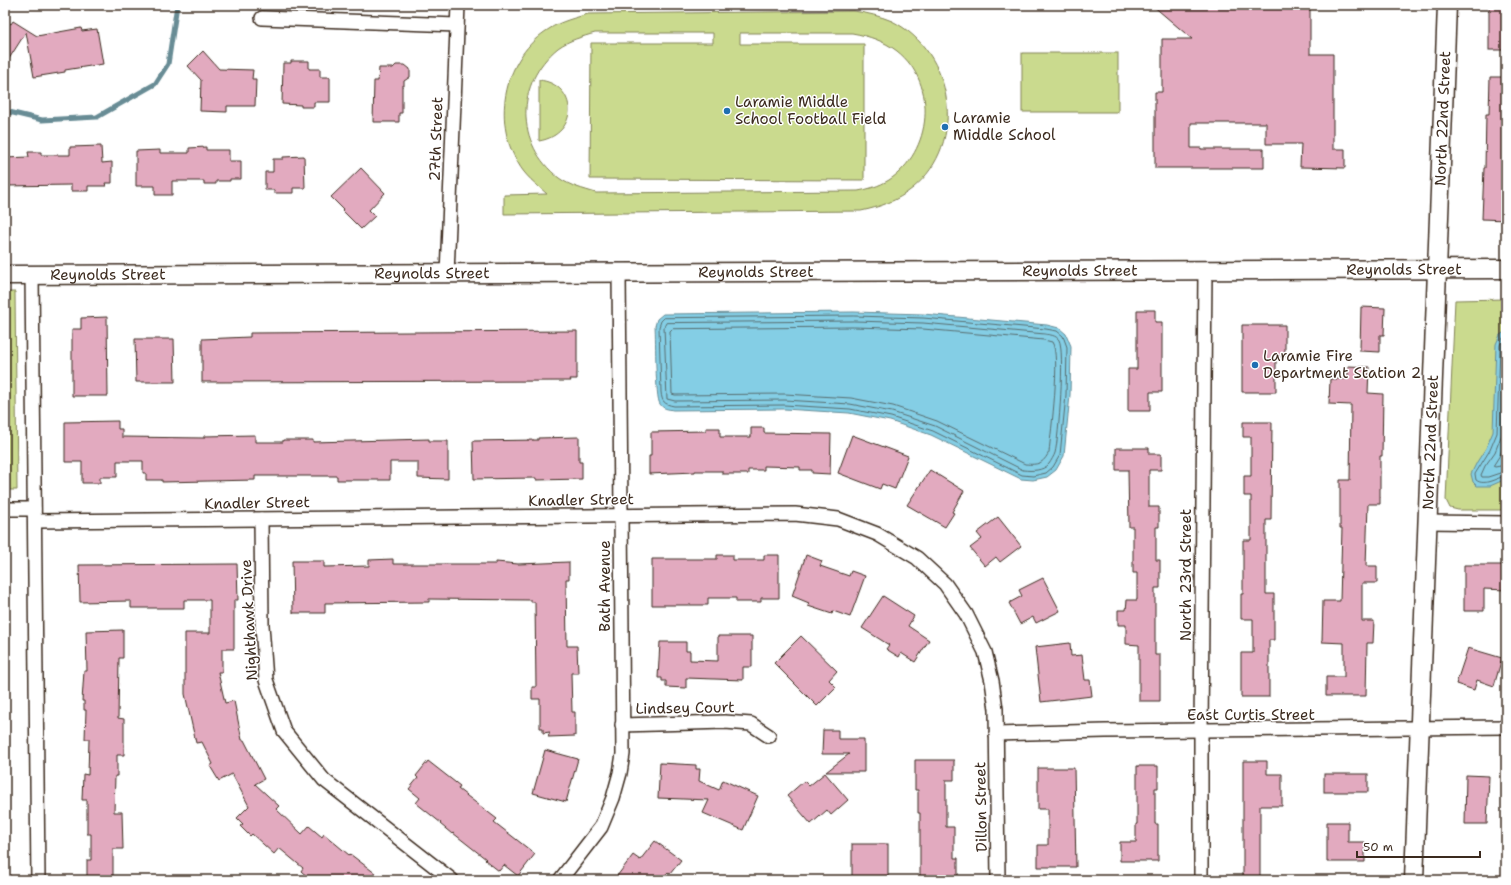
<svg xmlns="http://www.w3.org/2000/svg" width="1511" height="885" font-family="'Shantell Sans',sans-serif">
	<style>
		.green { fill: #cada8e; stroke: #828256; fill-rule: evenodd }
		.water { fill: #84cee5; stroke: #678c95 }
		.lines { fill: none; stroke-linecap: round; stroke-linejoin: round }
		.shore { stroke: #586c6e; stroke-width: 1 }
		.stream { stroke: #678c95; stroke-width: 5 }
		.building { fill: #e2aabf; stroke: #3b2a1e }
		.street-casing { stroke: #3b2a1e; stroke-width: 16 }
		.secondary-casing { stroke: #3b2a1e; stroke-width: 21 }
		.street { stroke: #fff; stroke-width: 13 }
		.secondary { stroke: #fff; stroke-width: 18 }
		.poi-dot { fill: #1f6fb2; stroke: #fff; stroke-width: 1.5 }
		.labels { text-anchor: middle; dominant-baseline: central; stroke-width: 3; stroke-linejoin: round; paint-order: stroke }
		.poi-label { font-size: 15px; fill: #3b2a1e; stroke: #fff; text-anchor: start }
		.street-label { font-size: 15px; fill: #3b2a1e; stroke: #fff }
	</style>
	<rect width="100%" height="100%" fill="#fff"/>
	<filter id="ink" filterUnits="userSpaceOnUse"><feTurbulence type="fractalNoise" baseFrequency=".025" numOctaves="2"/><feDisplacementMap in="SourceGraphic" scale="8" xChannelSelector="R" yChannelSelector="G"/><feConvolveMatrix kernelMatrix="1 2 1 2 8 2 1 2 1" color-interpolation-filters="sRGB"/></filter>
	<g filter="url(#ink)">
		<!-- green -->
		<g class="green">
			<path d="M854 11C867 13 880 16 892 21 954 52 968 143 913 188 897 201 880 207 861 211L504 214V195L547 194C536 184 525 176 518 163 491 119 505 56 549 29 561 21 575 18 588 14ZM595 33H713V43H591L590 179 864 180V44H740V33H852C869 36 884 41 897 51 939 84 932 152 889 180 879 186 869 189 858 191L596 193C583 189 570 186 559 178 515 144 515 83 558 48 569 40 582 37 595 33Z"/>
			<rect x="1022" y="53" width="96" height="59"/>
			<path d="M539 80C578 84 580 134 539 141Z"/>
			<polygon points="5,292 15,292 17,490 5,490"/>
			<polygon points="1506,299 1506,510 1458,510 1450,508 1446,500 1455,300"/>
		</g>
		<!-- water -->
		<g class="water">
			<path d="M854 312 923 314 1047 325 1059 328 1066 334 1071 346 1070 395 1064 456 1056 470 1047 477 1033 480 1021 479 931 435 890 421 849 413 784 409 673 410C668 409 663 409 660 404 655 397 656 339 655 326L657 319 663 314Z"/>
			<polygon points="1506,331 1506,479 1490,486 1477,486 1473,482 1471,474 1477,462 1486,448 1493,432 1496,344 1500,335"/>
		</g>
		<g class="lines">
			<!-- shore -->
			<g class="shore">
				<path d="M854 316 923 318 1046 329 1057 331 1063 336 1067 347 1066 395 1060 455 1053 467 1046 473 1033 476 1022 475 933 431 891 417 850 409 784 405 674 406C664 404 662 402 661 392L659 327 661 321 664 318Z"/>
				<path d="M854 321 923 323 1045 334C1050 335 1056 335 1059 340 1065 350 1059 438 1055 453 1054 456 1051 461 1049 464 1043 471 1032 471 1023 470L935 426 892 412 850 404 785 400 675 401 667 399 664 327 666 323Z"/>
				<path d="M854 327 923 329 1044 340 1052 342C1061 355 1051 432 1049 452 1043 464 1038 465 1025 464L937 421 893 406 851 398 785 394 675 395 672 394 670 331 672 329Z"/>
				<path d="M1506 336 1503 338 1500 345 1497 433 1490 450 1475 474 1476 480C1485 487 1497 477 1506 476"/>
				<polyline points="1506,343 1504,364 1502,434 1495,452 1485,466 1481,475 1482,477 1488,477 1506,471"/>
				<polyline points="1506,440 1500,455 1493,466 1495,467 1506,465"/>
			</g>
			<!-- stream -->
			<polyline class="stream" points="5,111 42,120 97,117 155,84 168,64 177,5"/>
		</g>
		<!-- building -->
		<g class="building">
			<polygon points="1152,5 1310,5 1310,54 1333,54 1333,149 1345,149 1345,168 1300,167 1301,144 1266,144 1266,123 1191,123 1191,148 1201,148 1201,149 1264,149 1264,168 1155,168 1155,92 1162,92 1162,39 1192,39"/>
			<rect x="1489" y="5" width="17" height="45"/>
			<polygon points="5,20 11,24 13,21 37,36 81,28 82,31 97,29 103,64 65,70 65,72 34,77 26,32 5,65"/>
			<polygon points="203,51 219,69 253,70 252,79 256,79 255,106 227,106 227,112 200,111 201,80 188,66"/>
			<polygon points="291,61 309,61 309,69 320,69 320,77 330,77 330,102 314,102 314,107 301,107 301,105 282,104 283,63 291,63"/>
			<polygon points="396,65 405,65 410,69 410,77 404,81 404,86 402,86 402,113 399,113 399,122 373,122 374,81 378,81 379,68 393,68"/>
			<polygon points="1490,77 1506,77 1506,220 1482,219 1484,168 1485,168 1486,114 1489,114"/>
			<polygon points="101,146 102,163 112,162 112,183 105,183 106,186 88,186 88,191 71,191 71,185 5,186 5,158 29,157 28,152 41,152 41,155 70,155 70,147"/>
			<polygon points="206,147 206,150 229,150 229,161 241,161 241,179 230,179 230,181 216,181 216,184 204,184 204,181 172,181 172,195 155,195 155,186 136,186 136,151 160,150 160,153 189,153 189,148"/>
			<polygon points="304,156 305,188 293,188 293,193 274,193 274,190 265,190 265,172 273,172 273,159 283,159 283,157"/>
			<polygon points="361,168 385,193 369,210 375,216 361,229 342,210 343,209 331,197"/>
			<polygon points="1361,307 1385,308 1384,335 1380,335 1380,352 1360,351"/>
			<polygon points="1137,310 1155,310 1155,322 1162,322 1162,392 1150,392 1150,411 1128,411 1128,369 1137,369"/>
			<polygon points="107,317 108,396 72,396 72,329 81,329 81,318"/>
			<polygon points="1242,325 1285,325 1285,357 1276,357 1276,392 1242,392"/>
			<polygon points="577,331 577,379 570,379 571,381 202,382 202,339 250,337 250,333"/>
			<polygon points="135,339 174,339 175,382 136,382"/>
			<polygon points="1348,366 1369,367 1368,393 1383,394 1382,456 1380,456 1380,504 1368,504 1366,566 1377,566 1377,583 1362,583 1362,621 1374,621 1373,643 1367,643 1366,696 1326,696 1326,677 1344,677 1344,643 1322,642 1323,601 1340,601 1342,528 1340,528 1340,480 1350,480 1351,405 1329,404 1330,379 1348,379"/>
			<polygon points="118,421 118,429 122,429 122,437 204,438 204,436 255,435 255,442 283,442 283,440 313,440 313,442 429,439 429,441 448,441 448,479 418,478 418,462 390,462 390,480 337,480 337,476 255,476 255,480 162,482 162,480 146,480 146,473 143,473 143,461 117,461 117,477 100,477 100,483 82,483 82,462 65,462 65,422"/>
			<polygon points="1243,422 1272,422 1271,520 1266,520 1266,594 1274,594 1274,640 1269,640 1269,697 1241,697 1241,653 1253,653 1253,619 1241,619 1241,594 1243,594 1243,540 1251,540 1251,496 1244,496 1244,476 1251,476 1251,437 1243,437"/>
			<polygon points="706,428 720,428 720,437 751,437 751,428 764,428 764,433 831,434 830,474 812,473 812,470 800,470 800,467 764,466 764,470 748,470 748,474 722,474 722,471 695,471 695,472 649,474 649,456 651,456 651,432 706,431"/>
			<polygon points="852,435 908,456 895,489 882,484 880,489 838,473"/>
			<polygon points="579,437 579,462 582,462 582,479 536,480 536,478 474,479 473,441 538,440 538,438"/>
			<polygon points="1116,448 1149,448 1149,454 1161,454 1161,470 1149,470 1149,507 1159,507 1159,527 1156,527 1156,560 1160,560 1160,588 1155,588 1155,655 1160,655 1160,701 1139,701 1139,645 1126,644 1126,625 1118,625 1118,610 1126,610 1127,600 1137,600 1137,573 1133,573 1133,527 1129,527 1128,470 1116,470"/>
			<polygon points="930,470 964,491 952,512 954,513 945,527 907,505"/>
			<polygon points="998,517 1021,546 1000,562 996,557 985,566 970,548 982,539 977,533"/>
			<polygon points="717,555 733,555 733,560 764,560 764,555 779,555 779,598 761,598 761,602 736,602 736,598 708,598 708,605 652,605 652,559 717,559"/>
			<polygon points="806,555 822,561 820,566 849,576 851,571 865,576 850,617 833,611 832,614 808,606 809,603 792,596"/>
			<polygon points="393,559 393,564 496,564 496,562 518,564 569,562 569,579 566,579 567,646 577,646 578,673 571,673 572,712 575,712 575,736 548,737 550,732 543,733 543,728 540,728 540,699 532,699 532,687 536,687 535,602 531,602 531,600 429,599 429,602 325,603 325,613 293,613 292,561 324,561 324,567 369,566 369,560"/>
			<polygon points="237,564 238,600 234,600 234,649 222,649 222,672 218,672 225,703 234,701 242,740 244,740 264,779 255,784 279,806 276,809 302,834 309,826 322,837 324,834 349,855 350,854 384,880 311,880 301,871 303,868 279,848 274,854 252,834 250,836 240,826 243,824 237,818 249,806 232,774 219,781 210,766 213,764 202,742 196,743 185,694 185,633 210,633 210,600 184,600 184,608 131,608 131,601 80,602 79,565"/>
			<polygon points="1464,565 1506,565 1506,590 1484,589 1484,611 1464,611"/>
			<polygon points="1043,578 1060,611 1036,623 1033,617 1020,624 1009,603 1022,596 1019,590"/>
			<polygon points="883,596 914,616 908,626 929,640 915,662 901,653 899,657 886,649 889,645 862,628"/>
			<polygon points="123,630 123,658 119,658 118,718 124,719 124,755 117,755 117,776 115,776 114,812 122,812 123,849 113,849 113,880 87,880 87,860 91,860 91,834 87,834 87,800 82,800 83,774 88,775 89,739 85,739 86,710 84,710 84,701 82,701 84,671 87,671 86,631"/>
			<polygon points="718,636 752,636 752,667 743,667 743,680 686,678 686,688 666,687 666,681 662,681 662,678 658,678 660,642 686,642 686,651 690,651 690,660 718,661"/>
			<polygon points="801,636 837,671 829,680 836,687 817,706 774,663"/>
			<polygon points="1070,643 1071,656 1082,655 1085,680 1090,680 1092,696 1041,702 1035,647"/>
			<polygon points="1468,648 1502,658 1494,686 1477,680 1474,690 1456,684"/>
			<polygon points="823,730 838,730 838,739 864,739 864,772 826,772 849,754 822,754"/>
			<polygon points="545,750 578,759 566,802 533,793"/>
			<polygon points="915,760 954,760 954,780 946,780 946,827 954,827 954,858 958,858 958,880 920,880 920,813 918,813 918,790 915,790"/>
			<polygon points="428,761 460,786 458,789 497,819 494,822 535,854 518,876 504,865 499,871 485,860 486,859 453,833 452,834 440,824 441,823 416,803 420,798 409,789 418,778 416,776"/>
			<polygon points="1243,761 1267,761 1267,774 1282,774 1282,806 1260,806 1260,880 1243,880"/>
			<polygon points="660,763 696,765 696,769 700,769 699,781 719,790 723,780 758,796 743,830 703,813 709,800 658,798"/>
			<polygon points="1137,766 1158,766 1158,788 1155,788 1155,824 1158,824 1158,861 1120,861 1120,842 1136,842 1136,824 1137,824"/>
			<polygon points="1038,768 1074,768 1076,867 1038,867 1038,845 1048,845 1048,809 1038,809"/>
			<polygon points="825,773 848,800 831,815 827,810 811,824 787,796 804,781 809,786"/>
			<rect x="1324" y="774" width="44" height="18"/>
			<polygon points="1466,775 1489,776 1487,824 1465,824"/>
			<polygon points="1327,822 1348,822 1348,842 1365,842 1365,862 1327,862"/>
			<polygon points="655,841 681,860 670,874 668,872 661,880 614,880 633,855 640,860"/>
			<rect x="852" y="844" width="36" height="36"/>
		</g>
		<g class="lines">
			<!-- street casing -->
			<g class="street-casing">
				<g id="street">
					<polyline points="262,18 457,25"/>
					<polyline points="447,274 458,5"/>
					<polyline points="32,275 38,880"/>
					<polyline points="5,509 34,509"/>
					<polyline points="261,519 262,625 266,680 284,731 324,780 452,880"/>
					<polyline points="35,521 795,514 838,519 877,534 917,558 945,584 966,614 985,652 992,681 996,709 998,880"/>
					<polyline points="1427,522 1506,523"/>
					<polyline points="622,725 725,722 751,724 769,736"/>
					<polyline points="996,734 1105,731 1506,727"/>
					<polyline points="560,880 601,827 613,798 620,773 623,754 619,273"/>
					<polyline points="1201,880 1201,731 1205,271"/>
				</g>
			</g>
			<!-- secondary casing -->
			<g class="secondary-casing">
				<g id="secondary">
					<path id="s1" d="M5 275 1506 269"/>
					<path id="s2" d="M1414 880 1447 5"/>
				</g>
			</g>
			<!-- street -->
			<use href="#street" class="street"/>
			<!-- secondary -->
			<use href="#secondary" class="secondary"/>
		</g>
	</g>
	<!-- markers -->
	<g class="poi-dot">
		<circle cx="727" cy="111" r="4"/>
		<circle cx="945" cy="127" r="4"/>
		<circle cx="1255" cy="365" r="4"/>
	</g>
	<g class="labels">
		<!-- poi labels -->
		<g class="poi-label">
			<text x="735" y="102">Laramie Middle<tspan x="735" dy="17">School Football Field</tspan></text>
			<text x="953" y="118">Laramie<tspan x="953" dy="17">Middle School</tspan></text>
			<text x="1263" y="356">Laramie Fire<tspan x="1263" dy="17">Department Station 2</tspan></text>
		</g>
		<!-- street labels -->
		<g class="street-label">
			<text stroke="none"><textPath href="#s2" startOffset="762">North 22nd Street</textPath></text>
			<text transform="translate(436 139) rotate(-88)">27th Street</text>
			<text stroke="none"><textPath href="#s1" startOffset="1399">Reynolds Street</textPath></text>
			<text stroke="none"><textPath href="#s1" startOffset="1075">Reynolds Street</textPath></text>
			<text stroke="none"><textPath href="#s1" startOffset="751">Reynolds Street</textPath></text>
			<text stroke="none"><textPath href="#s1" startOffset="427">Reynolds Street</textPath></text>
			<text stroke="none"><textPath href="#s1" startOffset="103">Reynolds Street</textPath></text>
			<text stroke="none"><textPath href="#s2" startOffset="438">North 22nd Street</textPath></text>
			<text transform="translate(581 500) rotate(-1)">Knadler Street</text>
			<text transform="translate(257 503) rotate(-1)">Knadler Street</text>
			<text transform="translate(1186 575) rotate(-90)">North 23rd Street</text>
			<text transform="translate(605 586) rotate(-90)">Bath Avenue</text>
			<text transform="translate(249 620) rotate(-93)">Nighthawk Drive</text>
			<text transform="translate(685 708) rotate(-1)">Lindsey Court</text>
			<text x="1251" y="715">East Curtis Street</text>
			<text transform="translate(981 807) rotate(-91)">Dillon Street</text>
		</g>
	</g>
	<!-- margin -->
	<rect width="1511" height="885" fill="none" stroke="#fff" stroke-width="20"/>
	<rect x="10" y="10" width="1491" height="865" fill="none" stroke="#3b2a1e" stroke-width="1.5" filter="url(#ink)"/>
	<!-- scale -->
	<path d="M1357 851v6h123v-6" fill="none" stroke="#3b2a1e" stroke-width="2"/>
	<text x="1363" y="851" font-size="12" fill="#3b2a1e" stroke="#ffffff" stroke-width="3" paint-order="stroke">50 m</text>
</svg>
